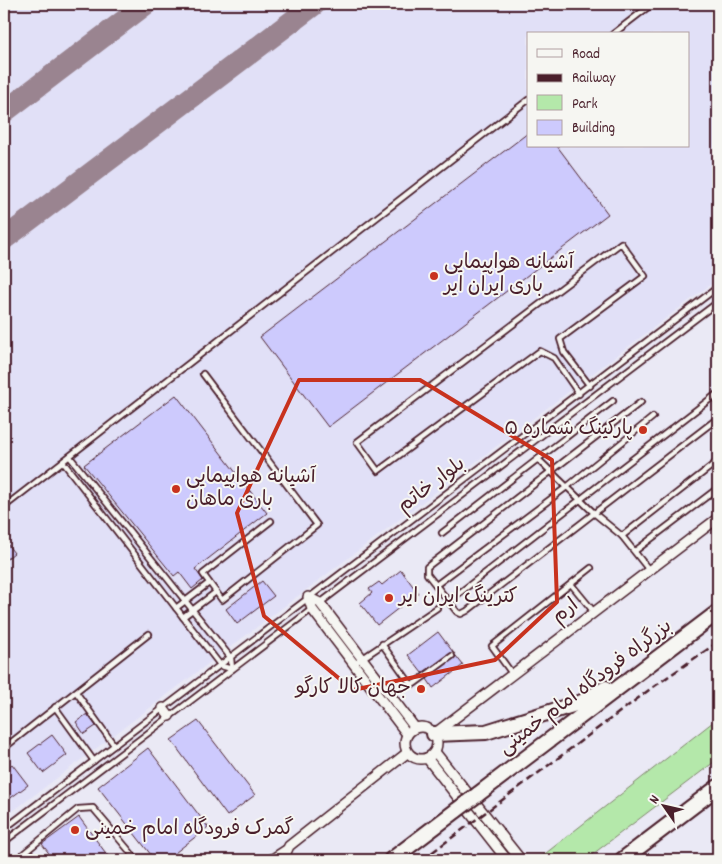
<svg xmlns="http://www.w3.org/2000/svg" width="722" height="864" font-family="Dekko,'Playpen Sans Arabic',sans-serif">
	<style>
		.built { fill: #e1e0f7; fill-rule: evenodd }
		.green { fill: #b4e8aa; stroke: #7f846a }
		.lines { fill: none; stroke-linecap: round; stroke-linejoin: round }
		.taxiway { stroke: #9a8490; stroke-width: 22 }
		.building { fill: #cdcafd; stroke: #4a1f2b }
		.service-casing { stroke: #4a1f2b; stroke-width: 8 }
		.minor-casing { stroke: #4a1f2b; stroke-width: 12 }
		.trunk-casing { stroke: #4a1f2b; stroke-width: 18 }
		.service { stroke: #f6f6f2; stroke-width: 4.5 }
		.minor { stroke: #f6f6f2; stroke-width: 9 }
		.trunk { stroke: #f6f6f2; stroke-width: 14 }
		.rail { stroke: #4a1f2b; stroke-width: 2.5; stroke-dasharray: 8 4; stroke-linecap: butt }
		.trunk-bridge-casing { stroke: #4a1f2b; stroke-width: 18; stroke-linecap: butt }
		.trunk-bridge { stroke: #f6f6f2; stroke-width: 14 }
		.marked { fill: none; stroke: #c8321e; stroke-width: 4; stroke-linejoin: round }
		.poi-dot { fill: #c8321e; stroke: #f6f6f2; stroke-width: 2 }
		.labels { text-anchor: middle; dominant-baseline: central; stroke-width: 4; stroke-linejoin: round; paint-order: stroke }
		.poi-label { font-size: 20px; fill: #4a1f2b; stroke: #f6f6f2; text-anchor: start }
		.street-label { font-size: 20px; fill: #4a1f2b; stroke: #f6f6f2 }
	</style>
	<rect width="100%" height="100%" fill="#eae9f5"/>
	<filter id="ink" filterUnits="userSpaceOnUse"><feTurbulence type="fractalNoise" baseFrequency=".02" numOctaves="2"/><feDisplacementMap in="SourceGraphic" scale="10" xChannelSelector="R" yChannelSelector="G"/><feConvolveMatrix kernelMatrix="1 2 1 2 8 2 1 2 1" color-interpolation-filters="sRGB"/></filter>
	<g filter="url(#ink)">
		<!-- built -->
		<path class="built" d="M4 4H718V279L4 818ZM528 34H688V146H528Z"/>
		<!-- green -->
		<polygon class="green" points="718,718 718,759 585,860 543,860 541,857"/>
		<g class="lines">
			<!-- taxiway -->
			<g class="taxiway">
				<polyline points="4,112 146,4"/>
				<polyline points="4,239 315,4"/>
			</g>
		</g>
		<!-- building -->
		<g class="building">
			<polygon points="528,133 528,146 557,146 608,214 328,427 260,337"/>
			<polygon points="176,395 267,513 195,569 203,580 192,589 179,572 174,576 84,465"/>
			<polygon points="4,540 14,553 4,561"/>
			<polygon points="401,570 418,593 377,625 360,603 372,593 369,589 379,582 382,585"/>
			<polygon points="262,581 274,596 237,624 226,609"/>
			<polygon points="438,632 453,652 422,673 408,655"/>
			<polygon points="456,656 463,665 433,688 427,679"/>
			<polygon points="87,714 96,726 84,734 76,722"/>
			<polygon points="198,721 255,795 227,816 171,740"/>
			<polygon points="52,735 67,755 43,773 28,753"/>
			<polygon points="148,748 208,827 166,860 155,860 98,787"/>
			<polygon points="12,764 28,785 4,803 4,771"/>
			<polygon points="79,817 111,860 54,860 42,844"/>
		</g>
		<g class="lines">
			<!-- service casing -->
			<g class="service-casing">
				<g id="service">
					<polyline points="613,34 652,4"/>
					<polyline points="203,374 317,525 222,600 203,574 271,521"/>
					<polyline points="579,394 554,358 540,351 378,471 357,442 621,243 645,276 560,339 564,352 590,386"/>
					<polyline points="641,402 427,567 427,574 457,612 461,614 467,611 718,418"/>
					<polyline points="538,459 595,514 622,536 649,570"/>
					<polyline points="63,462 221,666 232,669 231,658 70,457"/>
					<polyline points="4,507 528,100"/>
					<polyline points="442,533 613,401"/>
					<polyline points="622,536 718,461"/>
					<polyline points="635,551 718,488"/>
					<polyline points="571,584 594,612"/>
					<polyline points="436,585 568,486 653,417"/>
					<polyline points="449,601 718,393"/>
					<polyline points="320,603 718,302"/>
					<polyline points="176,608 209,583"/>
					<polyline points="183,617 216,592"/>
					<polyline points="382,644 410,683 414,684 452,656"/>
					<polyline points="354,664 437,608"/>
					<polyline points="513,675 492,646 591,568"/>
					<polyline points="76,692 114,745"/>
					<polyline points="55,707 94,761"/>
					<polyline points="4,748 149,634"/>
					<polyline points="4,829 718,287"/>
					<polyline points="4,842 312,609"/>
					<polyline points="19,860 18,858 78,809 93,808 137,860"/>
					<polyline points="267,860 287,847"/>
				</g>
			</g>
			<!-- minor casing -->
			<g class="minor-casing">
				<g id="minor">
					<polyline points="163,708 169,716"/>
					<circle cx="421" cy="743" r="16"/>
					<polyline points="407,734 312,609 308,597 320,603 415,728"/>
					<polyline points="434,734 718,518"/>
					<polyline points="435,752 521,860"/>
					<polyline points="427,758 507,860"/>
					<polyline points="283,860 289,846 407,753"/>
				</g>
			</g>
			<!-- trunk casing -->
			<g class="trunk-casing">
				<g id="trunk">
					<polyline points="434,734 486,732 582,702 606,688"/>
					<polyline points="477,795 718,612"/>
					<polyline points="391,860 457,810"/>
					<polyline points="622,860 718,787"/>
				</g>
			</g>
			<!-- service -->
			<use href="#service" class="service"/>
			<!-- minor -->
			<use href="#minor" class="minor"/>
			<!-- trunk -->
			<use href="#trunk" class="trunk"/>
			<!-- rail -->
			<polyline class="rail" points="422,860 649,690 718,642"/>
			<!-- trunk-bridge casing -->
			<g class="trunk-bridge-casing">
				<polyline id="trunk-bridge" points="457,810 477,795"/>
			</g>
			<!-- trunk-bridge -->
			<use href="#trunk-bridge" class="trunk-bridge"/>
		</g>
	</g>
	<!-- marked area -->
	<path class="marked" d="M299 380H420L552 460 557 602 495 660 353 690 264 616 237 513Z"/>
	<!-- markers -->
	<g class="poi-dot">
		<circle cx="434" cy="276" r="5"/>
		<circle cx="643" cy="430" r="5"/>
		<circle cx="176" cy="489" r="5"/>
		<circle cx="389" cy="598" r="5"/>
		<circle cx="421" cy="689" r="5"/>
		<circle cx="75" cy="830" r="5"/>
	</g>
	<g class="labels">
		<!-- poi labels -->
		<g class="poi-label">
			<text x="444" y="264">آشیانه هواپیمایی<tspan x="444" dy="23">باری ایران ایر</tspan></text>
			<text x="633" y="430" text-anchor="end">پارکینگ شماره ۵</text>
			<text x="186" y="478">آشیانه هواپیمایی<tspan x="186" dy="23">باری ماهان</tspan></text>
			<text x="399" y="598">کترینگ ایران ایر</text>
			<text x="411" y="689" text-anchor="end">جهان کالا کارگو</text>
			<text x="85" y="830">گمرک فرودگاه امام خمینی</text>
		</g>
		<!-- street labels -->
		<g class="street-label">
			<text transform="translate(432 486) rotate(-37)">بلوار خاتم</text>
			<text transform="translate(566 612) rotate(-38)">ارم</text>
			<text transform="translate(586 688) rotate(-37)">بزرگراه فرودگاه امام خمینی</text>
		</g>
	</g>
	<!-- margin -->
	<rect width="722" height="864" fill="none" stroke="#f6f6f2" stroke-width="20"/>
	<rect x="10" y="10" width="702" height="844" fill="none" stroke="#4a1f2b" stroke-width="2" filter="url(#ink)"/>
	<!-- legend -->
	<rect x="527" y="32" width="162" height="115" fill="#f6f6f2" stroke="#b1a0a2"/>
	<rect x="537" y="49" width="25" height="8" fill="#f6f6f2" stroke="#b1a0a2"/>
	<text x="572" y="58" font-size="15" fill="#4a1f2b">Road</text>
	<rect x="537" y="74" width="25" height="8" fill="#4a1f2b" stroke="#b1a0a2"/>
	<text x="572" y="82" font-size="15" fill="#4a1f2b">Railway</text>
	<rect x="537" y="95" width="25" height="15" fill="#b4e8aa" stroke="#b1a0a2"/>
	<text x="572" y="108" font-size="15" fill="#4a1f2b">Park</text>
	<rect x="537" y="120" width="25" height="15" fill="#cdcafd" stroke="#b1a0a2"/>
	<text x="572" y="132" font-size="15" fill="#4a1f2b">Building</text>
	<!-- north arrow -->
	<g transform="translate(664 806) rotate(304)" stroke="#f6f6f2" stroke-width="4" paint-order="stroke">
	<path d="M0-4L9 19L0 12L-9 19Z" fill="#4a1f2b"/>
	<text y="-8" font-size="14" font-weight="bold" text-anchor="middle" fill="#4a1f2b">N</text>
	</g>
</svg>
